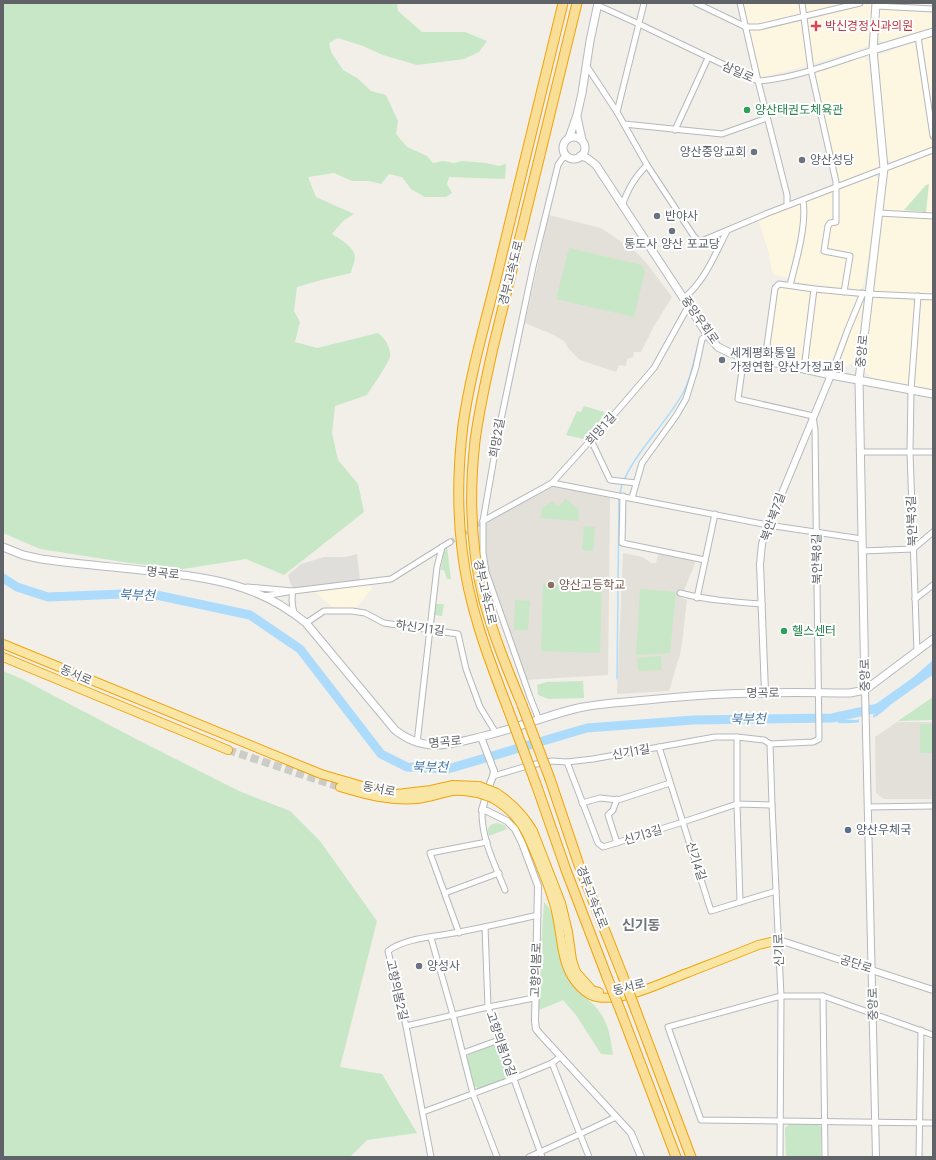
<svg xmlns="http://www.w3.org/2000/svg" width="936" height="1160" font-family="Jost,'Noto Sans KR',sans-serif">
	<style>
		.commercial { fill: #fdf6e1 }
		.industrial { fill: #e0deda }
		.education { fill: #e3e0d9 }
		.green { fill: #c7e7c6 }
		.water { fill: #addbfc }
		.pier { fill: #f1efe8 }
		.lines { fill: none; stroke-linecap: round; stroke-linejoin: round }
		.stream { stroke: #addbfc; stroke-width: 1.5 }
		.river { stroke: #addbfc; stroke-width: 9 }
		.minor-tunnel { stroke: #ccccc8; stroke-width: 5; stroke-dasharray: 5 2.5; stroke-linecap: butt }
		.trunk-tunnel { stroke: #ccccc8; stroke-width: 8; stroke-dasharray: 8 4; stroke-linecap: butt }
		.minor-casing { stroke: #b5b8bc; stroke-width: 7 }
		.tertiary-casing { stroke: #b5b8bc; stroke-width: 8 }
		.secondary-casing { stroke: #b6babf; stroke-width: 9 }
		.trunk-casing { stroke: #f0a309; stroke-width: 10 }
		.motorway-casing { stroke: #f0a309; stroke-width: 11 }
		.minor { stroke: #fff; stroke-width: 5 }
		.tertiary { stroke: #fff; stroke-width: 6 }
		.secondary { stroke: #fff; stroke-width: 7 }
		.trunk { stroke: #fae6a4; stroke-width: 8 }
		.motorway { stroke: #f9de97; stroke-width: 9 }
		.trunk-bridge-casing { stroke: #f0a309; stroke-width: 10; stroke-linecap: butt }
		.motorway-bridge-casing { stroke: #f0a309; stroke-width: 11; stroke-linecap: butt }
		.trunk-bridge { stroke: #fae6a4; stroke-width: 8 }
		.motorway-bridge { stroke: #f9de97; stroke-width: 9 }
		.health-dot { fill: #e0444e; stroke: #fff; stroke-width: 1.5 }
		.leisure-dot { fill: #2e9e5b; stroke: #fff; stroke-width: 1.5 }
		.worship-dot { fill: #6b7280; stroke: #fff; stroke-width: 1.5 }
		.education-dot { fill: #8d6e63; stroke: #fff; stroke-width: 1.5 }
		.service-dot { fill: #5c6f8a; stroke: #fff; stroke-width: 1.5 }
		.labels { text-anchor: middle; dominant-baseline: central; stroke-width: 4; stroke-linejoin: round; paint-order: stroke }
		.health-label { font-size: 12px; fill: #be3a42; stroke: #fff; text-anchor: start }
		.street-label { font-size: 12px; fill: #5f6368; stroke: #fff }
		.leisure-label { font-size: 12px; fill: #27864d; stroke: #fff; text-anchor: start }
		.worship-label { font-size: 12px; fill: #5b616d; stroke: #fff; text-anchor: start }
		.education-label { font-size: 12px; fill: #785e54; stroke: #fff; text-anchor: start }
		.service-label { font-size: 12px; fill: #4e5e75; stroke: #fff; text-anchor: start }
		.water-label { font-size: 13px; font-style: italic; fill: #4576a7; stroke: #fff }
		.quarter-label { font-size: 14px; font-weight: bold; fill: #70757a; stroke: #fff }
	</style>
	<rect width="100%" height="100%" fill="#f1efe8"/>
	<!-- commercial -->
	<g class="commercial">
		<polygon points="742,3 873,3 870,38 867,46 861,49 813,64 763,77 758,74"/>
		<polygon points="880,3 933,3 933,7 881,5"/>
		<polygon points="880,9 933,12 933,28 884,42 879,40 877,36 879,11"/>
		<polygon points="933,35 933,147 892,163 887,159 886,152 877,61 879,55 913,42 917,44 921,43 923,39"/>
		<polygon points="862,58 864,58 869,61 880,167 840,183 813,72"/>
		<polygon points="933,153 933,295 877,292 874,290 872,287 880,232 887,170"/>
		<polygon points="876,176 879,178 871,244 863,287 859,290 796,282 795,279 775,275 772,273 769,254 758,219 803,201"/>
		<polygon points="780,285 811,289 816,292 818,291 856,297 862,300 863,304 857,356 853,363 844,368 837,369 769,355 768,354 777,289"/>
		<polygon points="875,298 910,299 913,302 918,303 922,300 933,300 933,389 872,378 866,373 863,366 871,300"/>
		<polygon points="367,584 370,586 372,589 357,607 337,609 331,606 315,592 317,591"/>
	</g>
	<!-- industrial -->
	<polygon class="industrial" points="357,554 360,580 294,588 291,585 288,575 301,564 324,557 345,557"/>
	<!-- education -->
	<g class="education">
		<polygon points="549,215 601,228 617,239 637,253 648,265 672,297 654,326 641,352 634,352 633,357 627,359 626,366 619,365 616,372 580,360 568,348 565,342 554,335 525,323"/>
		<polygon points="552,486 610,498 608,675 526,680 488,575 485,555 483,523"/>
		<polygon points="623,553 643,557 651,563 656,563 658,554 696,561 681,598 687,600 681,651 669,691 617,694"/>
		<polygon points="897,722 933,722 933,799 884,799 876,793 875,737"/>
	</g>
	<!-- green -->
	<g class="green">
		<path d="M3 3H398L397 5 398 11 422 32H465L487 41 479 52 464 59 417 65 383 55 363 46 338 38 329 43 331 52 343 70 357 78 371 91 386 95 398 121 396 134 407 147 427 156 433 163 443 161 454 163 462 161 486 163 499 166 506 164 505 179 449 177 447 184 452 193 446 197H425L411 189 402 177 389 174 381 184 369 181H352L334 173 308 177 316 197 354 214 343 221 332 234C339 239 354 246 355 257 355 261 352 268 351 273L321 280 297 287 294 311 300 322 295 342 317 348 378 333C385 338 391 348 390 357 388 364 372 387 367 395L335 406 332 433 338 460 358 484 364 512 284 575 246 559 183 569 130 563 40 549 3 533Z"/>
		<polygon points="929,184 926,212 904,210 926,185"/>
		<polygon points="569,248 642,265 645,271 634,317 556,299"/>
		<polygon points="584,406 604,412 608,419 588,440 566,435 577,411 581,412"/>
		<path d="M565 498 579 510 578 521 541 518 542 508 552 502 556 505C561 505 564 503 565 498Z"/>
		<polygon points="584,526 595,527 593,551 582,550"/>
		<polygon points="447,547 451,579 447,579 444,570 441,570 444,552"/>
		<polygon points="543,584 602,586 600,653 541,651"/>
		<polygon points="640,589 676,592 670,653 636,655"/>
		<polygon points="515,600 530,601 528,630 514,630"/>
		<polygon points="435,604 444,604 442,616 434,615"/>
		<polygon points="661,656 662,670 638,671 637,658"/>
		<polygon points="3,671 22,679 136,739 239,791 290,811 320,841 377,921 340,1067 382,1074 417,1133 367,1140 350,1157 3,1157"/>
		<polygon points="583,681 584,698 549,699 538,695 537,685 547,682"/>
		<polygon points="933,697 933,720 898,721"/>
		<rect x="920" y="724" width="13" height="29"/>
		<path d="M497 823 504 825 507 829 489 836C486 828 489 824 497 823Z"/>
		<path d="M544 902C556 913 558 935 560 951 561 957 561 963 564 969 571 986 581 992 593 1004 608 1019 610 1035 613 1055L601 1054 576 1015 563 1000 539 1010 538 1001Z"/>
		<path d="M494 1045C502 1050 508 1070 506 1078L479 1089 473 1085 466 1060 468 1055Z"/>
		<polygon points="791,1123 817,1123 821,1127 821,1157 786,1157 785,1128"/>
	</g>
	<!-- water -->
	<path class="water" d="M933 660V666C924 673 914 679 906 688 883 713 875 725 838 723L837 719 856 720 873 715 880 710 889 704 896 693 906 684Z"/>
	<!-- pier -->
	<polygon class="pier" points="873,712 873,720 859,724 859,717"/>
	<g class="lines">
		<!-- stream -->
		<g class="stream">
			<path d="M624 480C639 447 667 423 684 391 692 376 694 358 699 341"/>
			<polyline points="617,679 619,500 622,483"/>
		</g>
		<!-- river -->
		<polyline class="river" points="3,578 17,587 48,597 147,593 250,615 300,649 381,754 407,767 448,769 587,728 693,720 832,718 878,708 933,669"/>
		<!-- minor-tunnel -->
		<polyline class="minor-tunnel" points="450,542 483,521"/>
		<!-- trunk-tunnel -->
		<polyline class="trunk-tunnel" points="228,750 340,787"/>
		<!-- minor casing -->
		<g class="minor-casing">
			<g id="minor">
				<polyline points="696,3 746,27 759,27 860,3"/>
				<polyline points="740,3 758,81 787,195 787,205"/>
				<polyline points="802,3 811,70 836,182 836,222 830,223 828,226 824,251 850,256 844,292"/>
				<path d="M597 5 639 24 758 81C797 78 836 62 873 50"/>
				<polyline points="876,6 933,9"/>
				<polyline points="918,37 933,136"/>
				<polyline points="586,65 617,112 647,165 693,235 698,241 704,240 768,213 933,150"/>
				<polyline points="617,112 644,3"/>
				<polyline points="624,124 722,134 767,118"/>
				<polyline points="675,130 708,58"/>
				<path d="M622 206C628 189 634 178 647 165"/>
				<polyline points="879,213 933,216"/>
				<path d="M790 285C796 262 807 224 803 201"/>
				<path d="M684 298C705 281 715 254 727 231"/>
				<polyline points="744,356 738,399 813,416 815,430 819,739 813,742 770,744"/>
				<polyline points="765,360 775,288 779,284 814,289 868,294 933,297"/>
				<polyline points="804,369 814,289"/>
				<polyline points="831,375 848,329 863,293"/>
				<polyline points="591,440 610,480 636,483"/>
				<polyline points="860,452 933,452"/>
				<polyline points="552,483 768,525 862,539"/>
				<polyline points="623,496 622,543 705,560"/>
				<polyline points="632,498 642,463 676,416 686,399 696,367 702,339 708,334"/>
				<polyline points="483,521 552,483 617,411 654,368 689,305"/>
				<polyline points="862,551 913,549 933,532"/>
				<polyline points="247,587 293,591 391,579 450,542"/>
				<path d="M680 593C707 600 734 602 762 604"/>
				<path d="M265 596 293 591C291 599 292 605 294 613"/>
				<polyline points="697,598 715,514"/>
				<polyline points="915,599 933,585"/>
				<polyline points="306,623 324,611 352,611 365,613 384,623 458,634 466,669 480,707 496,733"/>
				<polyline points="917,652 910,452 911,390 918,296"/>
				<polyline points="539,720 530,697 486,572 483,553 483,521 499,429 533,267 558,165 562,159 567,156"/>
				<polyline points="737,737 737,804 740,902"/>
				<polyline points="417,743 437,567 442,547"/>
				<polyline points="770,744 772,805 781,996 780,1157"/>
				<polyline points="659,747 711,911 776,891"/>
				<polyline points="567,762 598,843 603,847 683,822 737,804 772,805"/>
				<polyline points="493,776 531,765 552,761 567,762 593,759 715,737 737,737 764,740 770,744"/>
				<polyline points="617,799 613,810 608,815 617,843"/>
				<polyline points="582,803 600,798 618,800 670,783"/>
				<polyline points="868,807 933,806"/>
				<path d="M482 810C481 838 495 865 505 890"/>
				<polyline points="445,893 499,873"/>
				<polyline points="485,927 488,1007 542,1157"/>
				<polyline points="459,933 430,853 487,842"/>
				<polyline points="431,938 453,1015 473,1094 497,1157"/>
				<polyline points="823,996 825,1157"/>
				<polyline points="406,1026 488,1007 534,998"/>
				<polyline points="933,1035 823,996 781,996 668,1027 701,1120 933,1123"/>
				<polyline points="463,1053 499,1040"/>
				<polyline points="552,1063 589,1157"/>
				<polyline points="423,1112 513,1079 552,1063 560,1057"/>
				<path d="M431 1157 406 1026 388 951C407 937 437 937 459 932 486 927 512 921 538 915"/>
				<polyline points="529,1157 580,1134 616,1117"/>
				<polyline points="919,1157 921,1030"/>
			</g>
		</g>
		<!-- tertiary casing -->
		<g class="tertiary-casing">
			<g id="tertiary">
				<polyline points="865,690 876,1157"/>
				<polyline points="765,692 760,564 762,544 765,534 831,375"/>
				<polyline points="481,737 494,771 493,776 488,789 482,810 487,811 507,821 515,829 522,843 538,886 535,1021 536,1029 540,1034 631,1133 641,1157"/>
				<polyline points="779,940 933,990"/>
			</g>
		</g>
		<!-- secondary casing -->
		<g class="secondary-casing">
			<g id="secondary">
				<polyline points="873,50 933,32"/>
				<polyline points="577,117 582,140"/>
				<circle cx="574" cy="148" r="11"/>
				<polyline points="569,138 577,115 582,93 590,41 598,3"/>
				<polyline points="580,156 587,158 596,165 709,337 718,347 730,353 831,375 933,394"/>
				<path d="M3 547 23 555 41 559C77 564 114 567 150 571 210 578 257 583 306 623L395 730C425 754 451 744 484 736 518 728 550 714 583 707 604 703 626 702 647 700 686 696 726 693 765 693 793 692 822 693 850 693L865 690 933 639"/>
				<polyline points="865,690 859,380 884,168 873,50 876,3"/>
			</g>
		</g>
		<!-- trunk casing -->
		<g class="trunk-casing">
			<g id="trunk">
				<polyline points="3,644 321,774 383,792 397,794 431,790 453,785 479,786"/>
				<polyline points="3,657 228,750"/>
				<path d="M340 787C366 795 390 801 417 799 429 798 441 793 453 791 461 790 470 792 478 793"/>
				<path d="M497 793C513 804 524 815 533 831L561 903 568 932 572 960 576 972 592 990 599 992"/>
				<path d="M492 798C520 814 527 832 538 860 545 877 552 894 556 911 561 932 561 955 570 973 575 983 586 995 597 997 624 1002 661 983 687 973 710 964 734 955 758 945L779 940"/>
			</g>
		</g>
		<!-- motorway casing -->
		<g class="motorway-casing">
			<g id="motorway">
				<path d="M522 705C508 671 494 637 484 601 471 550 469 494 475 441 479 410 486 379 493 348L577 3"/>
				<path d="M508 709C488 657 468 605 462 549 457 508 458 466 463 425 470 376 484 327 496 279 518 187 541 95 563 3"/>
				<polyline points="550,779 579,865 622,974"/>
				<polyline points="536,784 566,870 607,977"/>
				<polyline points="636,1011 691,1157"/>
				<polyline points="621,1012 676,1157"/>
			</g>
		</g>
		<!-- minor -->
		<use href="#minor" class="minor"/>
		<!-- tertiary -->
		<use href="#tertiary" class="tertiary"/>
		<!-- secondary -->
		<use href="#secondary" class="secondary"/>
		<!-- trunk -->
		<use href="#trunk" class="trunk"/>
		<!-- motorway -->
		<use href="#motorway" class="motorway"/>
		<!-- trunk-bridge casing -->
		<g class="trunk-bridge-casing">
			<g id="trunk-bridge">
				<polyline points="479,786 497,793"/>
				<polyline points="478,793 492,798"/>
			</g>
		</g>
		<!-- motorway-bridge casing -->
		<g class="motorway-bridge-casing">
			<g id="motorway-bridge">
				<polyline points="522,705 550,779"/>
				<polyline points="508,709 536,784"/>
				<polyline points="622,974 636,1011"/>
				<polyline points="607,977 621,1012"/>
			</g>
		</g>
		<!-- trunk-bridge -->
		<use href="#trunk-bridge" class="trunk-bridge"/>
		<!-- motorway-bridge -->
		<use href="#motorway-bridge" class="motorway-bridge"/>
	</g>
	<!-- markers -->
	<path class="health-dot" d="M814 20h4v4h4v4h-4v4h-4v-4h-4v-4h4z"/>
	<g class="leisure-dot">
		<circle cx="747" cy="110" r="4"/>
		<circle cx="784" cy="631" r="4"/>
	</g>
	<g class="worship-dot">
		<circle cx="754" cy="152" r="4"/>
		<circle cx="802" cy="160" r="4"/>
		<circle cx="657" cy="216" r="4"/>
		<circle cx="672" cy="231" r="4"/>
		<circle cx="722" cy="360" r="4"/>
		<circle cx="419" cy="966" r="4"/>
	</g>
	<circle class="education-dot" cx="551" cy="585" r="4"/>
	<circle class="service-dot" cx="848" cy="830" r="4"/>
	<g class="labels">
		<!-- health labels -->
		<g class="health-label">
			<text x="825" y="26">박신경정신과의원</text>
		</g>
		<!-- street labels -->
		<g class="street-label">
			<text transform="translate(738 72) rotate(24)">삼일로</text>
			<text transform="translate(511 273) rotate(-76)">경부고속도로</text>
			<text transform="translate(700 320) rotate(55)">중앙우회로</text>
			<text transform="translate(862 351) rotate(-84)">중앙로</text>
			<text transform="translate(601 429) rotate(-48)">희망1길</text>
			<text transform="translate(497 438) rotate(-80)">희망2길</text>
			<text transform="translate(773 517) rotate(-70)">북안북7길</text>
			<text transform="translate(912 521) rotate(-92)">북안북3길</text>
			<text transform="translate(817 559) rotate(-91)">북안북8길</text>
			<text transform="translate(163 573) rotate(6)">명곡로</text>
			<text transform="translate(485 592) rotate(77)">경부고속도로</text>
			<text transform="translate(420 628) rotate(8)">하신기1길</text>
			<text transform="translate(76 675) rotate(23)">동서로</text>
			<text transform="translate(865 675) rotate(-91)">중앙로</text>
			<text transform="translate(763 693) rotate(-1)">명곡로</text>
			<text transform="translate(445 742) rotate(-6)">명곡로</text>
			<text transform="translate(631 752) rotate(-10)">신기1길</text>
			<text transform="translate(379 789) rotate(11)">동서로</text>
			<text transform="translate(643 835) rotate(-17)">신기3길</text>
			<text transform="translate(696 861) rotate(72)">신기4길</text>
			<text transform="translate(592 897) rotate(69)">경부고속도로</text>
			<text transform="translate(779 950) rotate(-92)">신기로</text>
			<text transform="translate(856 964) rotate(18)">공단로</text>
			<text transform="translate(536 970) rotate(-88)">고향의봄로</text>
			<text transform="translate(629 987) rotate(-14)">동서로</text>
			<text transform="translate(397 990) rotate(77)">고향의봄2길</text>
			<text transform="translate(873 1004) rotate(-91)">중앙로</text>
			<text transform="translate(501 1044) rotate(71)">고향의봄10길</text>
		</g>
		<!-- leisure labels -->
		<g class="leisure-label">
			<text x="755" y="110">양산태권도체육관</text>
			<text x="792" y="631">헬스센터</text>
		</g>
		<!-- worship labels -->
		<g class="worship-label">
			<text x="746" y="152" text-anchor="end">양산중앙교회</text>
			<text x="810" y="160">양산성당</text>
			<text x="665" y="216">반야사</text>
			<text x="672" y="244" text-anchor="middle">통도사 양산 포교당</text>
			<text x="730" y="353">세계평화통일<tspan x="730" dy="14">가정연합 양산가정교회</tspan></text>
			<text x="427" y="966">양성사</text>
		</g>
		<!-- education labels -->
		<g class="education-label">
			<text x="559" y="585">양산고등학교</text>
		</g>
		<!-- service labels -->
		<g class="service-label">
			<text x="856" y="830">양산우체국</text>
		</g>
		<!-- water labels -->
		<g class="water-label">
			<text transform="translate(137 595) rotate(2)">북부천</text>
			<text transform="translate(748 719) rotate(-1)">북부천</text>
			<text transform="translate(430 767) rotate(1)">북부천</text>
		</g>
		<!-- quarter labels -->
		<g class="quarter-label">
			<text x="641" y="925">신기동</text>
		</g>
	</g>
	<!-- border -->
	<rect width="936" height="1160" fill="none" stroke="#5f6368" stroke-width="8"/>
</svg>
